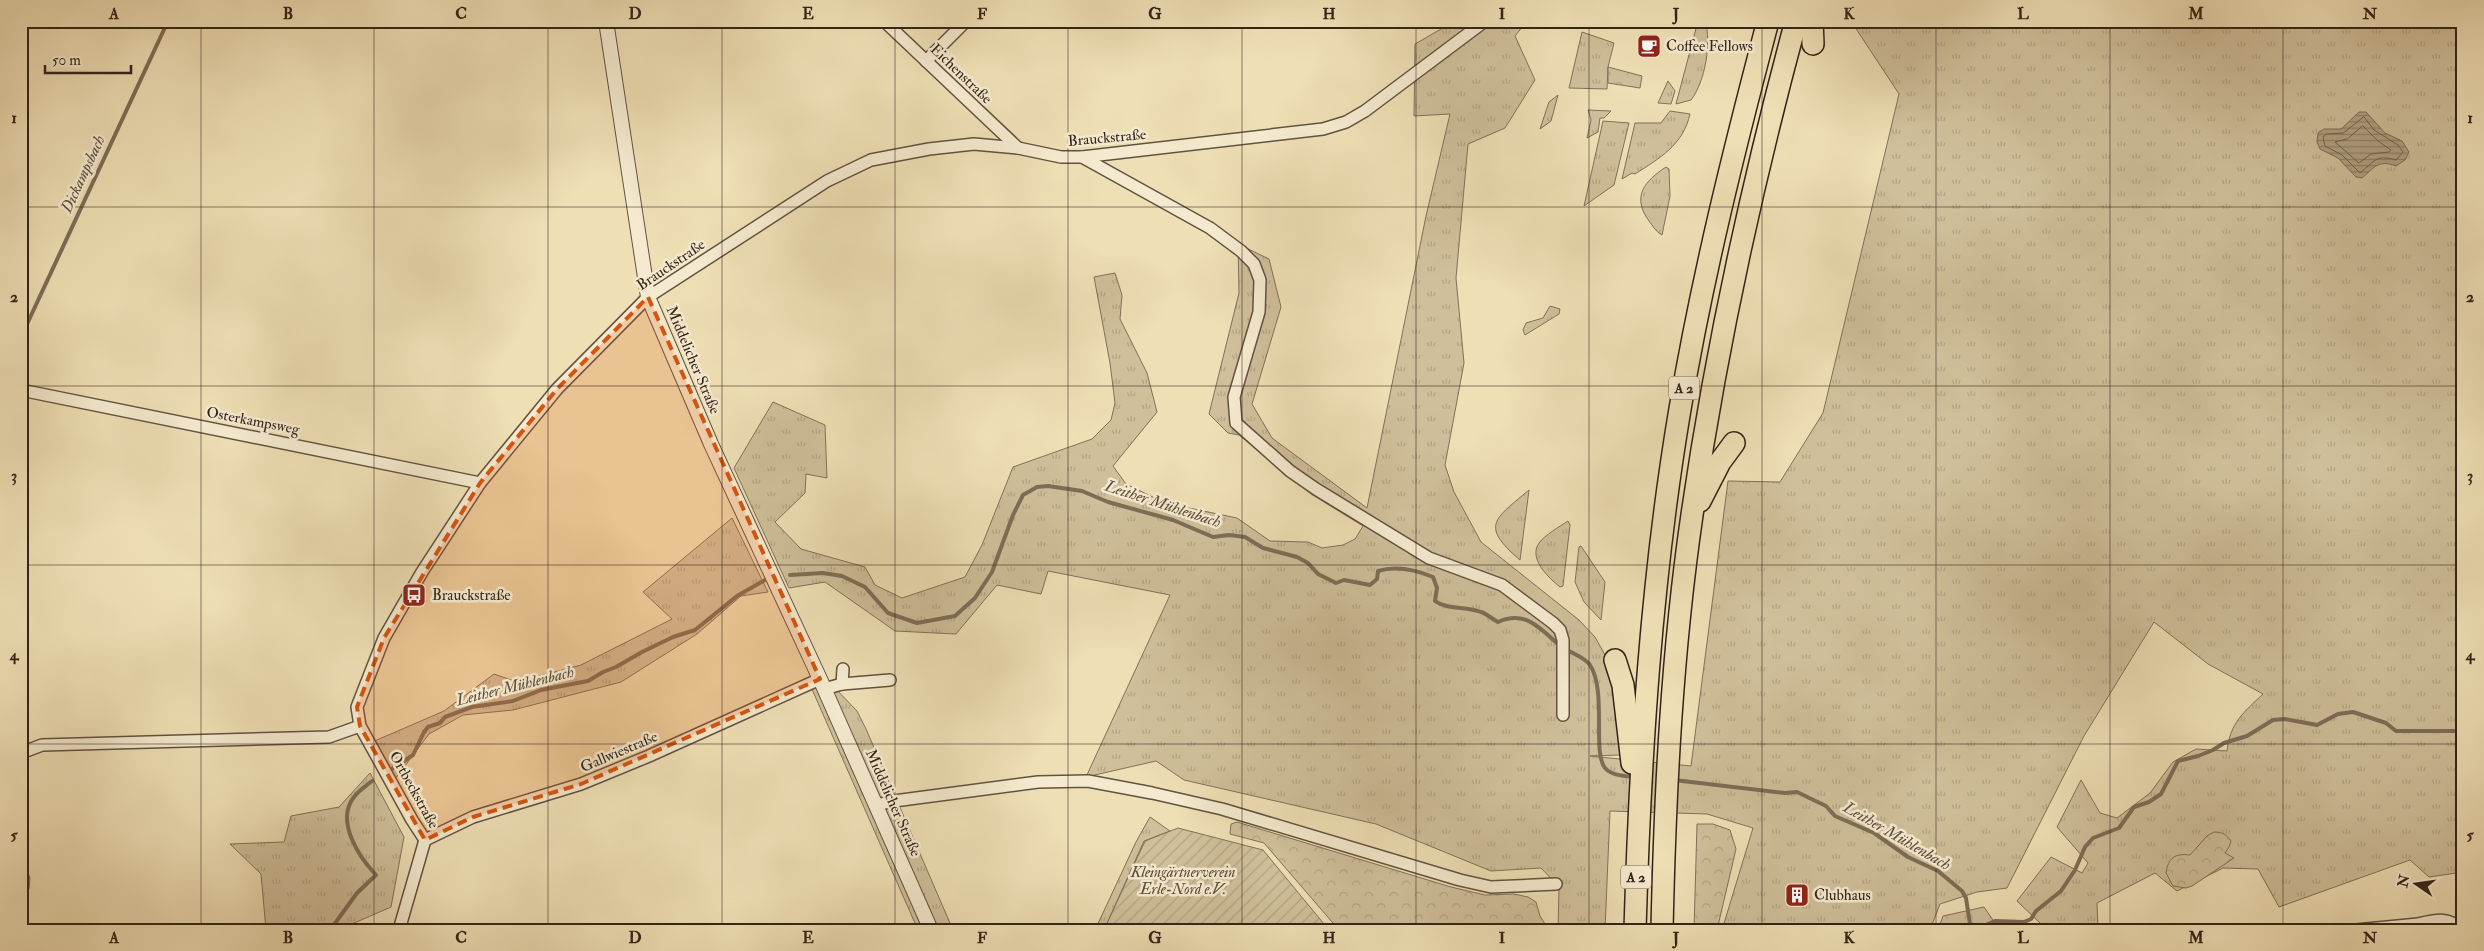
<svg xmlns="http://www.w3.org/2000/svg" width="2484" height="951" font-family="'IM FELL Double Pica',serif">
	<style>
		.grass { fill: url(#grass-tufts); stroke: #81715a }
		.forest { fill: url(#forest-crowns); stroke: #81715a }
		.garden { fill: url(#garden-furrows); stroke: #81715a }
		.water { fill: url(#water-rules); stroke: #7d6d57 }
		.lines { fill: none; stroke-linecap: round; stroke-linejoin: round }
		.shore { stroke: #71614c; stroke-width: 1 }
		.stream { stroke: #7d6d57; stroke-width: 4 }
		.minor-casing { stroke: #625240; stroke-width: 14 }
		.tertiary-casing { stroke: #625240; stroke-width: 16 }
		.motorway-casing { stroke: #332319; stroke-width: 24 }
		.minor { stroke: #f5eacf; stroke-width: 11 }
		.tertiary { stroke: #f5eacf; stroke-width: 14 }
		.motorway { stroke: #efdfb5; stroke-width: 21 }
		.marked { fill: #d6540d; fill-opacity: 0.2; stroke: #d6540d; stroke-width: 4; stroke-dasharray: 10 6; stroke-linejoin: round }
		.grid { fill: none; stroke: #332319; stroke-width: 1; stroke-opacity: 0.55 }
		.labels { text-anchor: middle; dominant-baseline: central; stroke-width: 5; stroke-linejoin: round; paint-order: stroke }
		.shield { fill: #f5eacf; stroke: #6d5f50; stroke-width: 1 }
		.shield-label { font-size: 14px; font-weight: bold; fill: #332319 }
		.poi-label { font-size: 15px; fill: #332319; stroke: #f5eacf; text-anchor: start }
		.street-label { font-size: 15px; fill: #332319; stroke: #f5eacf }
		.park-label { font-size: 15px; font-style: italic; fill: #5a4a39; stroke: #f5eacf }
		.water-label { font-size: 16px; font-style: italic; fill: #5e4e3d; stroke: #f5eacf }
		.neatline { fill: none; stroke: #332319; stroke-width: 2 }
		.grid-label { font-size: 16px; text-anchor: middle; font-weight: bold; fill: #332319 }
	</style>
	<defs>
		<pattern id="grass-tufts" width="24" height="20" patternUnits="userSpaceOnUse" patternTransform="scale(1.25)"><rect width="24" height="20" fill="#cfbf9a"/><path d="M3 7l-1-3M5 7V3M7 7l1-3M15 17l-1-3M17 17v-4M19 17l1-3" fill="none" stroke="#b2a484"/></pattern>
		<pattern id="forest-crowns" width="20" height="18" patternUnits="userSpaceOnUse" patternTransform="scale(1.25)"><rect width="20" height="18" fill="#cfbf9a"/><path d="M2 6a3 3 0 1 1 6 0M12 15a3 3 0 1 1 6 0" fill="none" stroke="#b2a484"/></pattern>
		<pattern id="garden-furrows" width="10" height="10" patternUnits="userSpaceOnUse" patternTransform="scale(1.25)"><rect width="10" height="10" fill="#cfbf9a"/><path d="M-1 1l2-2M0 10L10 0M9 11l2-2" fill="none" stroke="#b2a484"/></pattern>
		<pattern id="water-rules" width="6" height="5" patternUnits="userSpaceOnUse" patternTransform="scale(1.25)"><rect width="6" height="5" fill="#af9f80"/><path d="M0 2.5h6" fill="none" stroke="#8f8168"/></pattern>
	</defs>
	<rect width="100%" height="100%" fill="#efdfb5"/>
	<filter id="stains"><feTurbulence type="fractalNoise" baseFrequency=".004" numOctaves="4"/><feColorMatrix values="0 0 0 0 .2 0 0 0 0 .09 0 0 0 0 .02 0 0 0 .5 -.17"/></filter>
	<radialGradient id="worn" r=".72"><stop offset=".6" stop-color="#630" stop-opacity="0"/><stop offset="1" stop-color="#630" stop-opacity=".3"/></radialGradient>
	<!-- grass -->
	<g class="grass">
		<path d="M1455 21H1527L1515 36 1535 80 1505 128 1468 144 1456 278 1464 363 1445 465 1454 492 1481 542 1579 620 1595 637 1609 662 1621 726 1620 755 1590 756 1691 766 1728 481 1780 482 1823 413 1899 94 1851 21H2463V872L2429 877 2410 860 2279 907 2258 869 2223 868 2177 891 2155 873 2097 903 2098 930H2057L2041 924 2017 901 2051 857 2082 873 2088 863 2057 827 2081 780 2100 813 2117 818 2150 793 2173 762 2196 749 2227 751C2230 723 2243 713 2263 694L2208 664 2154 622 2084 736 2007 888 1977 892 1940 904 1930 930H1722L1753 828 1707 814 1610 811 1605 930H1558L1559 887 1541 868 1491 871 1376 824 1184 780 1156 761 1086 777 1170 595 1048 571 1041 594 997 585 956 634 895 631 825 582 789 588 734 468 773 402 825 425 827 478 806 474 805 493 775 522 801 549 865 567 875 585 902 598 965 577 982 545 1013 467 1092 439 1111 420 1115 403 1110 363 1094 277 1115 273 1122 295 1120 319 1147 373 1157 412 1113 466 1126 484 1165 503 1237 518 1270 541 1308 542 1322 548 1343 545 1355 539 1363 526 1311 494 1239 435 1228 433 1209 414 1239 293 1238 244 1269 259 1281 307 1252 404 1272 438 1367 508 1426 216 1450 114 1414 116 1415 44Z"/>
		<path d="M1698 21H1705C1712 42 1705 82 1691 100L1676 104Z"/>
		<polygon points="1582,32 1614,43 1608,67 1607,89 1569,88"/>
		<polygon points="1668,81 1675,91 1671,104 1658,103"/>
		<polygon points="1558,95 1551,121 1540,129 1549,102"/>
		<polygon points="1588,110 1611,111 1604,118 1600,118 1598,132 1587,138 1591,120"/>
		<path d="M1670 111 1690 114C1683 145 1660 158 1635 174L1632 173 1622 179 1635 123H1661Z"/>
		<polygon points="1603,121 1629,123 1614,185 1584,206"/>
		<path d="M1666 167 1669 169 1670 196 1662 235C1656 232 1653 226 1649 221 1631 196 1645 181 1666 167Z"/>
		<polygon points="1550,306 1560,309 1559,314 1525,335 1523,330 1526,323 1543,318"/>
		<path d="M1529 490 1520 560C1479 525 1495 519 1529 490Z"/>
		<polygon points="732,518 768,592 741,596 697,634 621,682 513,710 463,715 429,734 392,783 370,743 444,711 494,674 517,682 581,665 672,619 643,592"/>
		<path d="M1568 521 1570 525 1563 586 1560 587C1549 578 1528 559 1539 543 1545 535 1559 527 1568 521Z"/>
		<polygon points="1581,546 1605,582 1601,620 1584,602 1575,582 1579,547"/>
		<polygon points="833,686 857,711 866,729 953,930 918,930 811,687"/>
		<polygon points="370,773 404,837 391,907 338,930 266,930 261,874 230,844 284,842 291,816 339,807"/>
		<polygon points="1150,817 1170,831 1144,841 1104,930 1095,930 1136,842"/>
	</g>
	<!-- forest -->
	<g class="forest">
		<polygon points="1608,67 1642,76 1640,88 1608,83"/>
		<polygon points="1237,822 1451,887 1485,895 1514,894 1528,897 1536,902 1540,916 1549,930 1339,930 1264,843 1230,834 1231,824"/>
		<polygon points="1697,824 1713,824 1730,830 1736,849 1717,930 1694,930"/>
		<path d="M2214 832C2222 832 2226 834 2231 841L2229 847 2225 853 2234 858 2192 886 2186 888 2173 886 2166 873C2168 858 2175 853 2190 855L2207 836Z"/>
		<polygon points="1984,907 1999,929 2039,926 2049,930 1938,930 1943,916"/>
	</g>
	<!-- garden -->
	<polygon class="garden" points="1178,828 1263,850 1329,930 1104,930 1145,841"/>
	<!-- water -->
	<g class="water">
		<path d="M2359 112H2366L2385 133 2402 141 2409 152 2405 160 2396 166C2378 159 2374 168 2362 178L2356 177 2338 158 2320 149 2317 142 2318 133 2324 129H2341Z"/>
		<polygon points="21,865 25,865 30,878 29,889 21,893"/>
	</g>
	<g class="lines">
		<!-- shore -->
		<g class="shore">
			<path d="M2364 117 2374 130 2398 145 2403 152 2396 160C2375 154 2374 162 2360 173L2342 155 2325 146 2323 137 2326 134 2343 133Z"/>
			<polygon points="2363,126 2378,141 2391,150 2389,152 2371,154 2359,163 2335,142 2347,139"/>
		</g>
		<!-- stream -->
		<g class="stream">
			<polyline points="21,337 168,21"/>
			<path d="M790 575 823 573 842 576 865 587 888 613 917 623 955 616 975 598 992 572 1013 515 1023 495 1037 487 1048 486 1082 491 1108 502 1173 520 1213 537 1229 535 1245 537 1263 548 1297 557 1308 563 1318 574 1336 583 1344 580 1370 585 1377 579 1378 571C1395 566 1416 570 1433 577L1437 588 1435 601C1447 610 1466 606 1481 612 1487 614 1492 619 1498 622 1525 610 1539 627 1559 645"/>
			<path d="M1567 650C1574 654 1585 658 1590 665 1607 691 1592 752 1605 768 1612 776 1626 776 1635 777"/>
			<polyline points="389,771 413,755 424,732 428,727 440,723 445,717 472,707 513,701 541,690 588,681 603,672 616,667 642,652 673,637 695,630 737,596 765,580"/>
			<polyline points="1674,780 1785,793 1797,792 1826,806 1835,816 1874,833 1908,857 1938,871 1962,891 1966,898 1970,924 1981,927 1995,921 2024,922 2031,919 2036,911 2061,891 2075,870 2085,847 2093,838 2119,828 2134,807 2149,802 2161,794 2178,761 2198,756 2213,750 2224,743 2247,736 2273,720 2285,719 2317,725 2338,714 2353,712 2386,723 2396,731 2460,731 2463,729"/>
			<path d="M326 930 333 926 357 893 376 875C359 857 335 821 354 797 358 791 366 786 372 781"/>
		</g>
		<!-- minor casing -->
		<g class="minor-casing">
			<g id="minor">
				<polyline points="884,21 1018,148"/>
				<polyline points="926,61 966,21"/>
				<polyline points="1082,157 1210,228 1241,251 1254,264 1260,280 1259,312 1234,397 1236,423 1290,471 1316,489 1429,558 1502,585 1553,623 1560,630 1563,640 1563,715"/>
				<polyline points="21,390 480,483"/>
				<polyline points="842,684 843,669"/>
				<polyline points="824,689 842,684 890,680"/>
				<polyline points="21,753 42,745 329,737 360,726"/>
				<polyline points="876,805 894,801 1038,782 1088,781 1152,793 1222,809 1460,880 1491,887 1556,884"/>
				<polyline points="425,840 412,820 360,726 357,707 384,638 422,572 480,483 557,389 648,297 827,181 871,160 929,149 974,144 1018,148 1061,157 1082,157 1323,129 1346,122 1365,111 1485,21"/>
				<polyline points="425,840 473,817 581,784 649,756 820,679"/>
				<path d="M2418 924C2434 920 2449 916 2461 930"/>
				<polyline points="399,930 425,840"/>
				<polyline points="2356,930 2418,924 2419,930"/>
			</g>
		</g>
		<!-- tertiary casing -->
		<g class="tertiary-casing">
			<polyline id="tertiary" points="606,21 648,297 711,444 820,679 931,930"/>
		</g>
		<!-- motorway casing -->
		<g class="motorway-casing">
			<g id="motorway">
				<polyline points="1812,21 1813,44"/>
				<polyline points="1700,501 1720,462 1734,443"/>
				<polyline points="1615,660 1623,685 1632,763"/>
				<path d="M1635 930C1640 756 1651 581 1680 409 1702 278 1734 150 1768 21"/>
				<path d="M1662 930C1665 791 1672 652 1692 515 1716 348 1752 184 1796 21"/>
			</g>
		</g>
		<!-- minor -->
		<use href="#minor" class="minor"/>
		<!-- tertiary -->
		<use href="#tertiary" class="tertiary"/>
		<!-- motorway -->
		<use href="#motorway" class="motorway"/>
	</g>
	<!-- marked area -->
	<path class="marked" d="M648 297 820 679 581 784 473 817 425 840 360 726 357 707 384 638 480 483 557 389Z"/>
	<!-- grid -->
	<path class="grid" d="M201 21V930M374 21V930M548 21V930M722 21V930M895 21V930M1068 21V930M1242 21V930M1416 21V930M1589 21V930M1762 21V930M1936 21V930M2110 21V930M2283 21V930M21 207H2463M21 386H2463M21 565H2463M21 744H2463"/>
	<!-- icons -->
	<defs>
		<g id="cafe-square" transform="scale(1.25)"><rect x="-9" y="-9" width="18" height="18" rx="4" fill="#8f2418" stroke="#f5eacf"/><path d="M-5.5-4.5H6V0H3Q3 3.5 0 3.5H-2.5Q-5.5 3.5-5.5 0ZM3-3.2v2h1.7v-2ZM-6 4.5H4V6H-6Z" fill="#fff"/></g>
		<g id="bus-square" transform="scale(1.25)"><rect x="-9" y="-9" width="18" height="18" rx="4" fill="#8f2418" stroke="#f5eacf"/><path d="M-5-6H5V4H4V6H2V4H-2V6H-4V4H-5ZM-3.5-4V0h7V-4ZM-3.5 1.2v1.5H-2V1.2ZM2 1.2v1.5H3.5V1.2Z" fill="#fff"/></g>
		<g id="building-square" transform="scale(1.25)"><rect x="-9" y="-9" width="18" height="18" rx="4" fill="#8f2418" stroke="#f5eacf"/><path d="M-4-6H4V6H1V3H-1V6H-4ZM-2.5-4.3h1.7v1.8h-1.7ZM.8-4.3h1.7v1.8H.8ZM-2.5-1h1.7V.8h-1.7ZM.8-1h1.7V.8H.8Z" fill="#fff"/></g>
	</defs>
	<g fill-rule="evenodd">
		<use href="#cafe-square" x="1649" y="46"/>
		<use href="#bus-square" x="414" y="595"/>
		<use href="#building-square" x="1797" y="895"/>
	</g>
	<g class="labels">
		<!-- shield labels -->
		<g class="shield">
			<rect x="1669" y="376.5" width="30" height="23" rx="4"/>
			<rect x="1621" y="865.5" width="30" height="23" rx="4"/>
		</g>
		<g class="shield-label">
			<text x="1684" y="388">A 2</text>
			<text x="1636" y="877">A 2</text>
		</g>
		<!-- poi labels -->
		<g class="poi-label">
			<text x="1666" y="46">Coffee Fellows</text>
			<text x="432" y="595">Brauckstraße</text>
			<text x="1814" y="895">Clubhaus</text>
		</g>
		<!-- street labels -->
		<g class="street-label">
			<text transform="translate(961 74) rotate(44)">Eichenstraße</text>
			<text transform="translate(1107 138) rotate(-5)">Brauckstraße</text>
			<text transform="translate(671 265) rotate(-34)">Brauckstraße</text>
			<text transform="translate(693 360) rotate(67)">Middelicher Straße</text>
			<text transform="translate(253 421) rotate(11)">Osterkampsweg</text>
			<text transform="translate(619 752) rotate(-23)">Gallwiestraße</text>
			<text transform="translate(414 790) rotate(61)">Ortbeckstraße</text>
			<text transform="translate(893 803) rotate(66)">Middelicher Straße</text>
		</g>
		<!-- park labels -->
		<g class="park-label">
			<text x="1183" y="872">Kleingärtnerverein<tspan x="1183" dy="17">Erle-Nord e.V.</tspan></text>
		</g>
		<!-- water labels -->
		<g class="water-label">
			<text transform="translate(83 174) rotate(-65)">Dickampsbach</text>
			<text transform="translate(1163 504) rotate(18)">Leither Mühlenbach</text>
			<text transform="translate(515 686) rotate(-14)">Leither Mühlenbach</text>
			<text transform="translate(1897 836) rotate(30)">Leither Mühlenbach</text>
		</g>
	</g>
	<!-- margin -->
	<rect width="2484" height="951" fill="none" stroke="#efdfb5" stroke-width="55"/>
	<!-- north arrow -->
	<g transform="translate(2416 884) rotate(283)" stroke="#f5eacf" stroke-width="4" paint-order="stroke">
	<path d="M0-4L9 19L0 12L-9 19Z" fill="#332319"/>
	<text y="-8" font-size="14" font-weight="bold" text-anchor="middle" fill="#332319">N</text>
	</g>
	<!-- scale -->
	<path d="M45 65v8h86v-8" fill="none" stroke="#332319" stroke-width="2.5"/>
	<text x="52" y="65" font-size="15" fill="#332319" stroke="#f5eacf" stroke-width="4" paint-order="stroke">50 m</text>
	<rect x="28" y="28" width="2428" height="896" class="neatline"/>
	<g class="grid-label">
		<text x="114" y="19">A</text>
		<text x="288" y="19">B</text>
		<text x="461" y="19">C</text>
		<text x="635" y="19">D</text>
		<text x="808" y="19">E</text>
		<text x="982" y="19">F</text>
		<text x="1155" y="19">G</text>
		<text x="1329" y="19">H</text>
		<text x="1502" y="19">I</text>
		<text x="1676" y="19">J</text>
		<text x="1849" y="19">K</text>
		<text x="2023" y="19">L</text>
		<text x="2196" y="19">M</text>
		<text x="2370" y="19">N</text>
		<text x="14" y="123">1</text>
		<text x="2470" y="123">1</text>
		<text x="14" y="302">2</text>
		<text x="2470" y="302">2</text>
		<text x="14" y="481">3</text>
		<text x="2470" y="481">3</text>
		<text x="14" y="660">4</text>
		<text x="2470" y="660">4</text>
		<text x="14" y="840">5</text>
		<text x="2470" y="840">5</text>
		<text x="114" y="943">A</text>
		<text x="288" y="943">B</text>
		<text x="461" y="943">C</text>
		<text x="635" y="943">D</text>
		<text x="808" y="943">E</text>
		<text x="982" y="943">F</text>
		<text x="1155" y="943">G</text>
		<text x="1329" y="943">H</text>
		<text x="1502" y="943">I</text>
		<text x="1676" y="943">J</text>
		<text x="1849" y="943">K</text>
		<text x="2023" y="943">L</text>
		<text x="2196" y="943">M</text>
		<text x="2370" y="943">N</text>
	</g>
	<rect width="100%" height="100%" filter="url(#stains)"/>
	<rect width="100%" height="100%" fill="url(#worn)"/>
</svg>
